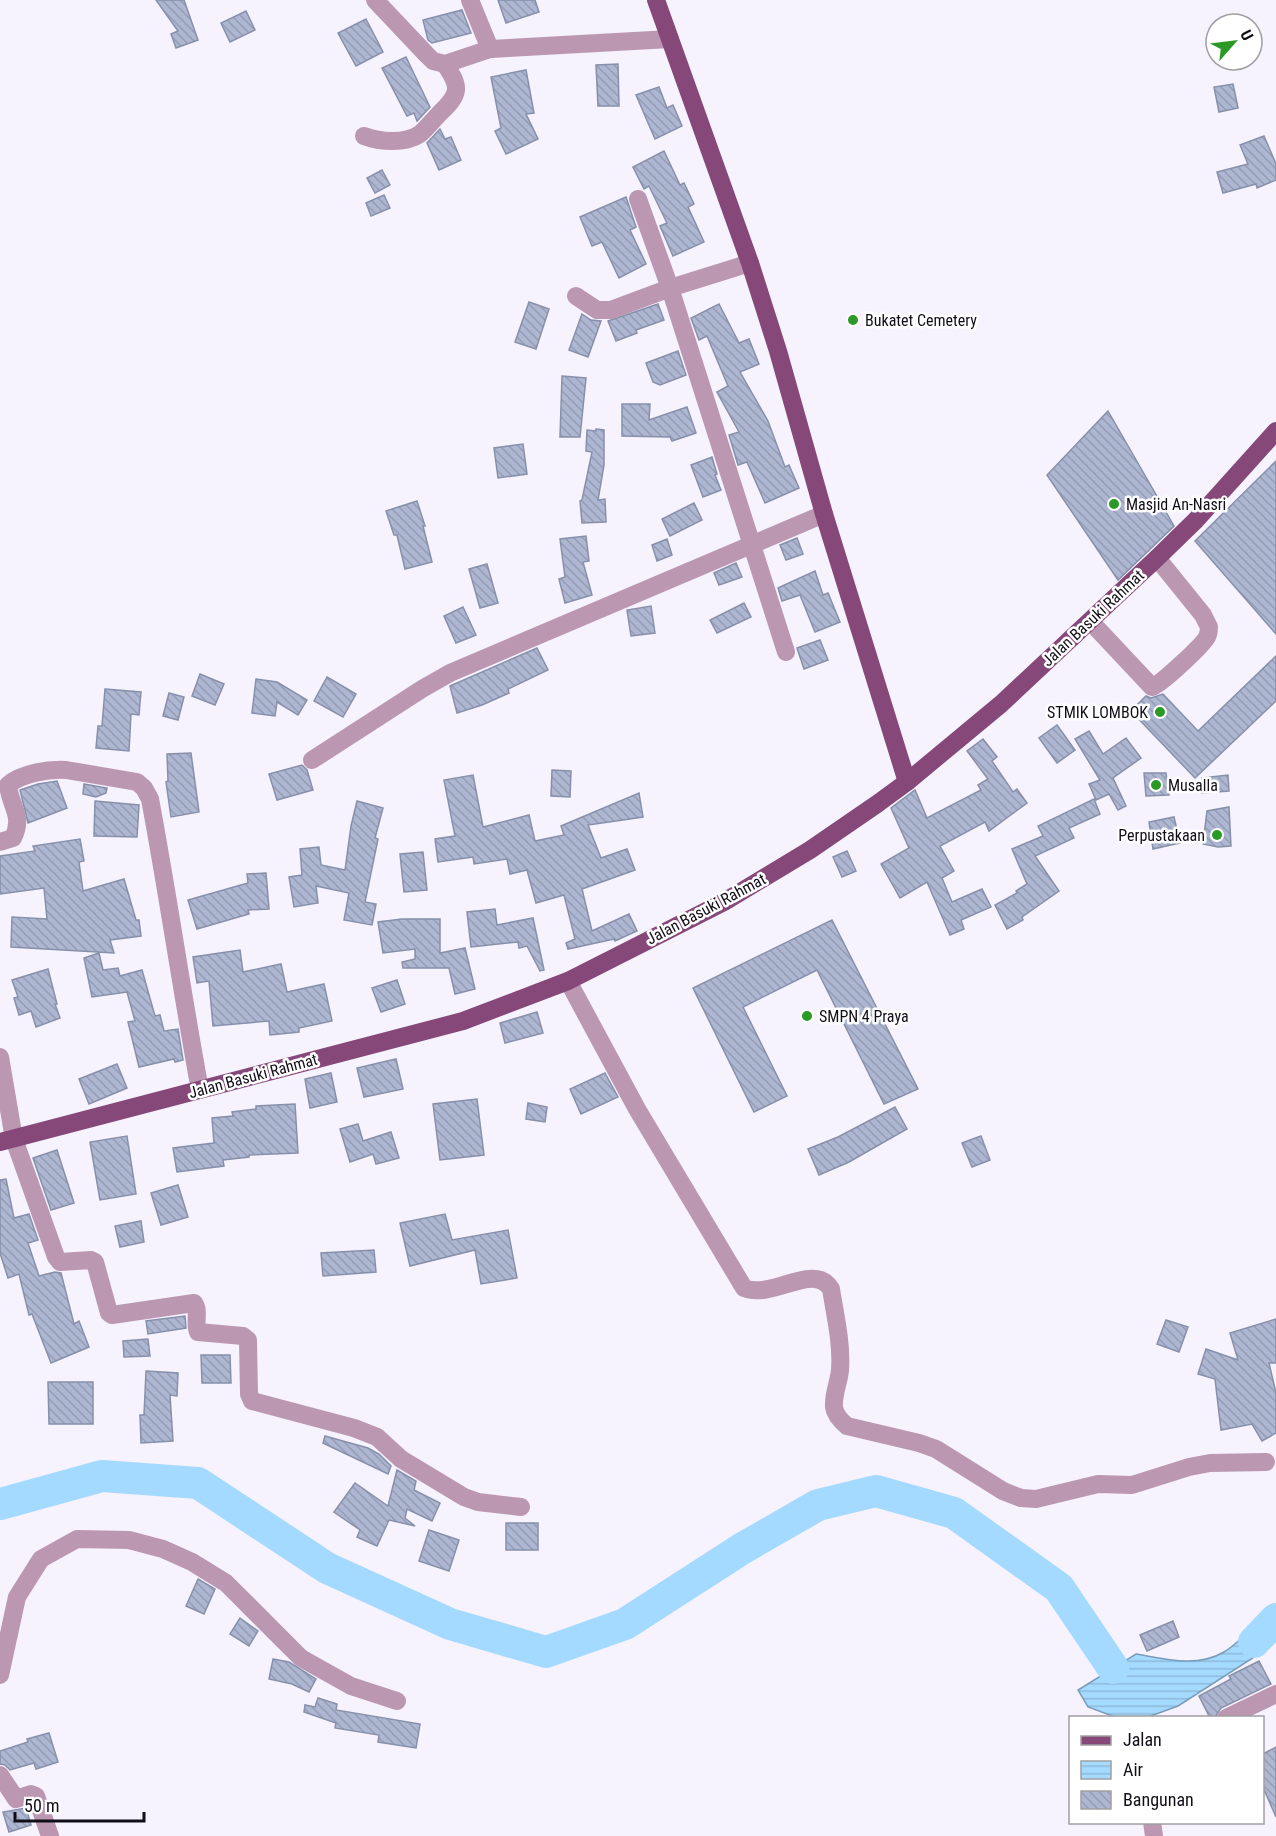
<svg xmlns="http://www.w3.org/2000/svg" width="1276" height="1836" font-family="'Roboto Condensed',sans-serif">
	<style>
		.water { fill: url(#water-rules); stroke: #789dba; stroke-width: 1.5 }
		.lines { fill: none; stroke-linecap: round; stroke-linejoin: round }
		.river { stroke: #a4daff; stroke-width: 32 }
		.building { fill: url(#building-back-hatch); stroke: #8790aa; stroke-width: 1.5 }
		.minor { stroke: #bb97b2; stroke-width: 18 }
		.major { stroke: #854879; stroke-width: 18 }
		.poi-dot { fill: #2a9926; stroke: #fff; stroke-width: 2 }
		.labels { text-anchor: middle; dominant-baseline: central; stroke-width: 5; stroke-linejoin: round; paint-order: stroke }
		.poi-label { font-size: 16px; fill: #120e18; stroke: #fff; text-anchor: start }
		.street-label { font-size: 16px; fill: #120e18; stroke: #fff }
	</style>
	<defs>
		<pattern id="water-rules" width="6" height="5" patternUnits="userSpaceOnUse" patternTransform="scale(1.5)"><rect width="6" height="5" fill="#a4daff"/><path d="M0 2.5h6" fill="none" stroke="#8cbada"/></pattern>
		<pattern id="building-back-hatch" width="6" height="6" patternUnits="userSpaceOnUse" patternTransform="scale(1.5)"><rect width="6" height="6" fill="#aeb7d2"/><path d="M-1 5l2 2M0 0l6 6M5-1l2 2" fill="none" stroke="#959cb4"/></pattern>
	</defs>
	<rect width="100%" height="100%" fill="#f6f2fe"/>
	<!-- water -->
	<path class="water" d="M1249 1632 1259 1654 1178 1706 1148 1717H1115L1088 1707 1078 1690 1136 1654C1165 1659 1197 1668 1224 1652 1233 1647 1241 1638 1249 1632Z"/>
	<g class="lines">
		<!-- river -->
		<g class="river">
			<polyline points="0,1504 102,1476 198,1483 327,1568 450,1624 546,1652 625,1624 743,1548 818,1505 876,1491 954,1513 1059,1588 1113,1668"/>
			<polyline points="1254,1642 1276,1619"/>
		</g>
	</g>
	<!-- building -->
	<g class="building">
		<polygon points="156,0 184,0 198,40 176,48 171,34 178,31"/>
		<polygon points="498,0 535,0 539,12 506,23"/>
		<polygon points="462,10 471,33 432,43 428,40 423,20"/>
		<polygon points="246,11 255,30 230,42 221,23"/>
		<polygon points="366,19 383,52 356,66 338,33"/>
		<polygon points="406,57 430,107 417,121 414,113 407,116 382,68"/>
		<polygon points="618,64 619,106 598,106 596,65"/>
		<polygon points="526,70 534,113 526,114 538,139 506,154 495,131 501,128 491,77"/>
		<polygon points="1233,84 1238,108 1219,112 1214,87"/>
		<polygon points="659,87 667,108 673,105 682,126 655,139 636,95"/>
		<polygon points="440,129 445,139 451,137 461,160 439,170 427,143"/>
		<polygon points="1264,136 1276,164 1276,180 1257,188 1256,184 1223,193 1217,172 1248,164 1240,145"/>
		<polygon points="664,151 680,185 684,183 694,204 688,207 704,242 673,256 660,226 667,223 649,186 644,189 633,167"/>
		<polygon points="382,170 390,185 375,193 367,178"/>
		<polygon points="384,195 390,208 371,216 366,203"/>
		<polygon points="626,197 636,227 630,230 646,264 619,278 602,242 592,246 580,217"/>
		<polygon points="529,302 549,309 536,349 515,342"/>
		<polygon points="658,304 664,320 636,330 637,333 616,341 608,321"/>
		<polygon points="719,304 739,343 749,339 759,364 740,372 768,421 785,467 789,465 799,488 765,503 747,462 738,465 729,435 739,432 717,392 728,386 707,336 699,340 691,318"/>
		<polygon points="582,314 591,320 601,321 588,357 569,350"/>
		<polygon points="678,351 686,375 660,385 653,382 646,363"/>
		<polygon points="562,376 586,378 580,437 560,437"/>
		<polygon points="622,404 650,404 649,420 687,407 696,433 672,441 670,437 622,436"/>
		<polygon points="1108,411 1174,526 1118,580 1047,475"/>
		<polygon points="596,429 604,430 604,465 598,500 605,499 606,522 582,523 580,501 582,500 592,452 586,451 587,430 596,431"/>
		<polygon points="523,444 527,474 498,478 494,448"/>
		<polygon points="712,457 717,474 715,475 721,490 703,497 691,465"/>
		<polygon points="1276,461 1276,634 1195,541"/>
		<polygon points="417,501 425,526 423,526 432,562 405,569 397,535 394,535 386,511"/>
		<polygon points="694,503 702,520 670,536 662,519"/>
		<polygon points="586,536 589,561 583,562 592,595 565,603 559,579 565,577 560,539"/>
		<polygon points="797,538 803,554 786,560 780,545"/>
		<polygon points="667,539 672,555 657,561 652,545"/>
		<polygon points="736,563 742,577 719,585 714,573"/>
		<polygon points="487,564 498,603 480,608 469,569"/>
		<polygon points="815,571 823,595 828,593 840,622 815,632 800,595 782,601 778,588"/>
		<polygon points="744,603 751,617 717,633 710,620"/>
		<polygon points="651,606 655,633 631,636 627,610"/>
		<polygon points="463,607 476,635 456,643 444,616"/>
		<polygon points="820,640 828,660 804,669 797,648"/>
		<polygon points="537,648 548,670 508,689 509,693 482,705 457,713 450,686"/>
		<polygon points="1276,656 1276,701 1195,778 1131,711 1146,696 1151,698 1163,694 1198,731"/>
		<polygon points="200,674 224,684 215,705 192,696"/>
		<polygon points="327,677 356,694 343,717 314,701"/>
		<polygon points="256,679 277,682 307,700 298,715 277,702 275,716 252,713"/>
		<polygon points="105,689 141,692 139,715 131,714 129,751 96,748 98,726 102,726"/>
		<polygon points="169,693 184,697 178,720 163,716"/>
		<polygon points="1057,725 1075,750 1057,763 1039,738"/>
		<polygon points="1089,731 1103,754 1126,738 1141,758 1113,778 1126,806 1118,810 1109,794 1096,800 1089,784 1100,780 1075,739"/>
		<polygon points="983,739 997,757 992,761 1013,792 1017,789 1027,803 989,831 985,822 940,846 954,871 942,878 952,902 982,889 991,907 961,920 964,929 950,935 927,882 900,898 881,864 909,848 891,808 915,790 927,818 981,790 978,785 988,779 967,751"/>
		<polygon points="191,753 199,812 171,817 166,782 168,781 167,754"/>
		<polygon points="302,765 307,770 313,790 277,800 269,774"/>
		<polygon points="552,770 571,771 570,797 551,796"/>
		<polygon points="1144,773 1166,773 1169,795 1146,796"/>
		<polygon points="473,775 483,827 529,815 535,841 564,835 561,826 639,793 643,817 588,825 601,858 627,849 635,870 582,889 592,931 629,914 637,931 615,941 614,939 568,949 566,943 575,939 564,895 536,903 527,870 510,874 507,859 474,864 473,857 438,862 435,839 455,836 444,780"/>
		<polygon points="1228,775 1229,791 1202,793 1202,778"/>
		<polygon points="57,781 67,808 28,823 20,790 38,784"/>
		<polygon points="84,784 107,788 106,793 96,797 83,794"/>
		<polygon points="1094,799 1100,814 1069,828 1074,838 1035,856 1059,891 1022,917 1023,920 1007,929 995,905 1017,893 1016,891 1027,884 1012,849 1043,836 1038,826"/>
		<polygon points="95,801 139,805 137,837 94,836"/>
		<polygon points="357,801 383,808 375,838 378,839 365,902 376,904 372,925 344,920 349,893 316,886 318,903 294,907 289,877 302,875 300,849 319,847 321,865 345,870 351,826"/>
		<polygon points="1229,807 1231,846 1218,847 1203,844 1207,811"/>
		<polygon points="1174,817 1180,843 1153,849 1149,822"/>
		<polygon points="80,839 84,861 79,862 83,891 124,879 136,920 139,920 141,936 110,940 114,953 11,947 12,917 47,919 44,888 0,894 0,856 35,851 33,846"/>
		<polygon points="847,851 856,871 842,877 833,857"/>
		<polygon points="423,852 427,890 404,892 400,854"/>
		<polygon points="266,873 269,909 248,910 249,914 197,929 188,900 248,883 247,874"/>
		<polygon points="495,909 497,925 533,918 544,970 540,971 527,946 519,948 518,942 471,947 467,912"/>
		<polygon points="402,919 440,919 440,953 465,948 475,989 455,994 449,968 403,968 402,962 415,959 415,949 383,953 378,922"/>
		<polygon points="832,920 918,1089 884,1104 817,970 743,1007 787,1096 754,1112 693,988"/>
		<polygon points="240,950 243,972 281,964 287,992 324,984 332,1021 299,1028 299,1032 270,1035 269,1021 213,1026 209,981 197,983 193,957"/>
		<polygon points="99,953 103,970 118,968 120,976 142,970 155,1016 160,1015 164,1031 178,1029 183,1060 175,1062 174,1059 139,1067 128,1022 135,1021 127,992 92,997 84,958"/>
		<polygon points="48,969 57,1004 55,1004 60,1018 36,1027 31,1011 19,1015 14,998 18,997 12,980"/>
		<polygon points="397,980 405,1004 381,1012 372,988"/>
		<polygon points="537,1012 543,1033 505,1043 500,1023"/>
		<polygon points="396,1059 403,1089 364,1097 357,1068"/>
		<polygon points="117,1064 127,1088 89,1104 79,1079"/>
		<polygon points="331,1073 337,1102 310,1108 305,1079"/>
		<polygon points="605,1073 618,1097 581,1114 570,1089"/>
		<polygon points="477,1099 484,1155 440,1160 433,1104"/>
		<polygon points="528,1103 547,1107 545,1122 526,1119"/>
		<polygon points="295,1104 298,1153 249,1155 249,1157 223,1160 224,1166 177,1172 173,1148 214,1143 212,1118 233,1116 232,1112 256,1109 256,1106"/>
		<polygon points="895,1107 907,1129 849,1162 819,1175 808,1149 838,1137"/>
		<polygon points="358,1124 363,1141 391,1132 399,1158 376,1164 373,1154 350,1162 340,1129"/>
		<polygon points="127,1136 136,1194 100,1200 90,1142"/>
		<polygon points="981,1136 990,1160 972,1167 962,1143"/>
		<polygon points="57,1150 74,1203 51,1210 33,1158"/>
		<polygon points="6,1179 14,1218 29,1214 38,1240 28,1243 39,1276 55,1272 61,1273 74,1324 79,1321 89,1347 51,1363 32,1314 29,1315 19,1274 8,1278 0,1253 0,1180"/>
		<polygon points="178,1185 188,1217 161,1225 151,1193"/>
		<polygon points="445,1214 452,1240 508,1230 517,1278 481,1284 475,1250 410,1266 400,1223"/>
		<polygon points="141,1221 144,1242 120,1247 115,1226"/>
		<polygon points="374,1250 376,1272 323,1276 321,1253"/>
		<polygon points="185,1316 186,1328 148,1334 146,1321"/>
		<polygon points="1276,1319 1276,1363 1269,1363 1276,1393 1276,1433 1262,1441 1252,1424 1221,1430 1215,1379 1198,1374 1206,1349 1238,1360 1230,1333"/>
		<polygon points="1166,1320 1188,1327 1179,1352 1157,1344"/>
		<polygon points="148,1339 150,1356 124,1357 123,1341"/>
		<polygon points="201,1355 230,1355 231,1383 202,1383"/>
		<polygon points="146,1371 178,1373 177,1396 170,1395 173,1441 141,1443 140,1415 144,1415"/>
		<polygon points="48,1382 93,1382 93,1424 49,1424"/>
		<polygon points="325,1436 368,1448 379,1454 391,1466 388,1474 323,1443"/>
		<polygon points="397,1470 416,1481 414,1490 440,1503 432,1521 407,1509 405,1518 415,1526 389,1520 377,1546 357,1537 360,1530 334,1512 355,1483 388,1506"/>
		<rect x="506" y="1523" width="32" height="27"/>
		<polygon points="429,1530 459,1540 449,1571 419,1561"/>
		<polygon points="198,1579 215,1589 204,1614 186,1606"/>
		<polygon points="240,1618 258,1631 249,1646 230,1634"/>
		<polygon points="1173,1621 1179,1637 1147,1651 1140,1635"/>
		<polygon points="273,1659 289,1662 316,1679 309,1692 292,1684 269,1679"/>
		<polygon points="1259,1661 1271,1684 1221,1708 1215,1717 1210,1718 1199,1696 1231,1679 1229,1676"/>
		<polygon points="318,1698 337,1704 336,1710 420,1724 416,1748 378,1742 379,1735 335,1728 336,1723 304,1712 305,1705 315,1707"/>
		<polygon points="49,1733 58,1762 36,1769 34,1763 10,1770 5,1765 0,1764 0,1751 28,1742 27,1739"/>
		<polygon points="1276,1747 1276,1817 1263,1787 1263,1754"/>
		<polygon points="26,1808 31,1825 9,1832 3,1812"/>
	</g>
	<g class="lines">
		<!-- minor -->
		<g class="minor">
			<polyline points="375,0 427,55 433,61 445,64 490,49 470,0"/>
			<polyline points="490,49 670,39"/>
			<path d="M364 136C380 142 405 144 420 134 427 128 433 120 440 113 446 107 455 99 456 90 457 81 449 71 445 64"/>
			<polyline points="638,199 670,288 786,652"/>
			<polyline points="576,296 597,310 611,310 670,288 750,263"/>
			<path d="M1090 621 1152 687C1160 685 1202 646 1207 637 1209 633 1209 632 1209 627L1203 615 1157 558"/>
			<polyline points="312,760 422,689 450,673 824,514"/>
			<path d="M0 842 13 838C24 816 10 806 8 785 22 773 49 769 66 770L137 782 144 788 150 799C168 895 182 993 200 1090"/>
			<path d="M568 981 637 1109 744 1288C773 1300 814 1261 831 1289 835 1315 842 1343 840 1370 839 1382 833 1394 834 1407 835 1415 841 1421 847 1426L919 1443 936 1449 1003 1491 1021 1498 1036 1499 1098 1484 1132 1485 1189 1467 1210 1463 1266 1462"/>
			<path d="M0 1057 14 1139 56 1257 60 1262 91 1260 95 1262 109 1313 112 1315 194 1303C200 1311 194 1323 198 1332L243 1336 248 1340 249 1394 252 1401 354 1428 377 1437 401 1459 464 1497 478 1502 521 1507"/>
			<polyline points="0,1675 17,1597 41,1559 77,1539 129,1540 163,1549 192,1562 226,1583 301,1658 351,1686 397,1701"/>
			<polyline points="1226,1718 1276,1694"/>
			<polyline points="0,1775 16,1799 31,1794 36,1796 50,1836"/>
			<polyline points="1152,1822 1154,1836"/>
		</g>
		<!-- major -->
		<g class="major">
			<polyline points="656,0 750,263 778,351 824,514 907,782"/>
			<polyline points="0,1142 463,1021 568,981 724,902 810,850 877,804 907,782 1001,704 1157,558 1196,520 1276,431"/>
		</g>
	</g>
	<!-- markers -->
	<g class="poi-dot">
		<circle cx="853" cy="320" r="6"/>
		<circle cx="1114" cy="504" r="6"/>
		<circle cx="1160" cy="712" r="6"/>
		<circle cx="1156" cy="785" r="6"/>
		<circle cx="1217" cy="835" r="6"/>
		<circle cx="807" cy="1016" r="6"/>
	</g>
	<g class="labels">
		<!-- poi labels -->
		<g class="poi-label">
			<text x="865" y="320">Bukatet Cemetery</text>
			<text x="1126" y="504">Masjid An-Nasri</text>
			<text x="1148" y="712" text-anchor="end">STMIK LOMBOK</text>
			<text x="1168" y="785">Musalla</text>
			<text x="1205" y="835" text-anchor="end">Perpustakaan</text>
			<text x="819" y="1016">SMPN 4 Praya</text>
		</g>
		<!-- street labels -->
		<g class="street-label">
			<text transform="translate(1093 618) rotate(-43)">Jalan Basuki Rahmat</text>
			<text transform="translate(706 909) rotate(-28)">Jalan Basuki Rahmat</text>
			<text transform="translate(253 1076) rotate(-15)">Jalan Basuki Rahmat</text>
		</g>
	</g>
	<!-- legend -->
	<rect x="1069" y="1716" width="195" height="108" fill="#ffffff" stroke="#a09fa3" stroke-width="1.5"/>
	<rect x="1081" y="1736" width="30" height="9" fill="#854879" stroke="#a09fa3" stroke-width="1.5"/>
	<text x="1123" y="1746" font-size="18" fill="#120e18">Jalan</text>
	<rect x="1081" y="1761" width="30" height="18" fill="url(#water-rules)" stroke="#a09fa3" stroke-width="1.5"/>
	<text x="1123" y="1776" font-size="18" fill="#120e18">Air</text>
	<rect x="1081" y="1791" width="30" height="18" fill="url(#building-back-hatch)" stroke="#a09fa3" stroke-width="1.5"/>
	<text x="1123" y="1806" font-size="18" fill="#120e18">Bangunan</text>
	<!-- north arrow -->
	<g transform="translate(1234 42) rotate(62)"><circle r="28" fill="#ffffff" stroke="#a09fa3" stroke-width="1.5"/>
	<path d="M0-4.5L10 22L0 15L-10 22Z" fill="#2a9926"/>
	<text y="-9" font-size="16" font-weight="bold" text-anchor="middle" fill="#120e18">U</text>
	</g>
	<!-- scale -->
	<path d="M15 1812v9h129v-9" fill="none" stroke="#120e18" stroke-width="3"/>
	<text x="24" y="1812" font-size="18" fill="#120e18" stroke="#ffffff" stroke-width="4.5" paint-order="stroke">50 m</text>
</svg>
